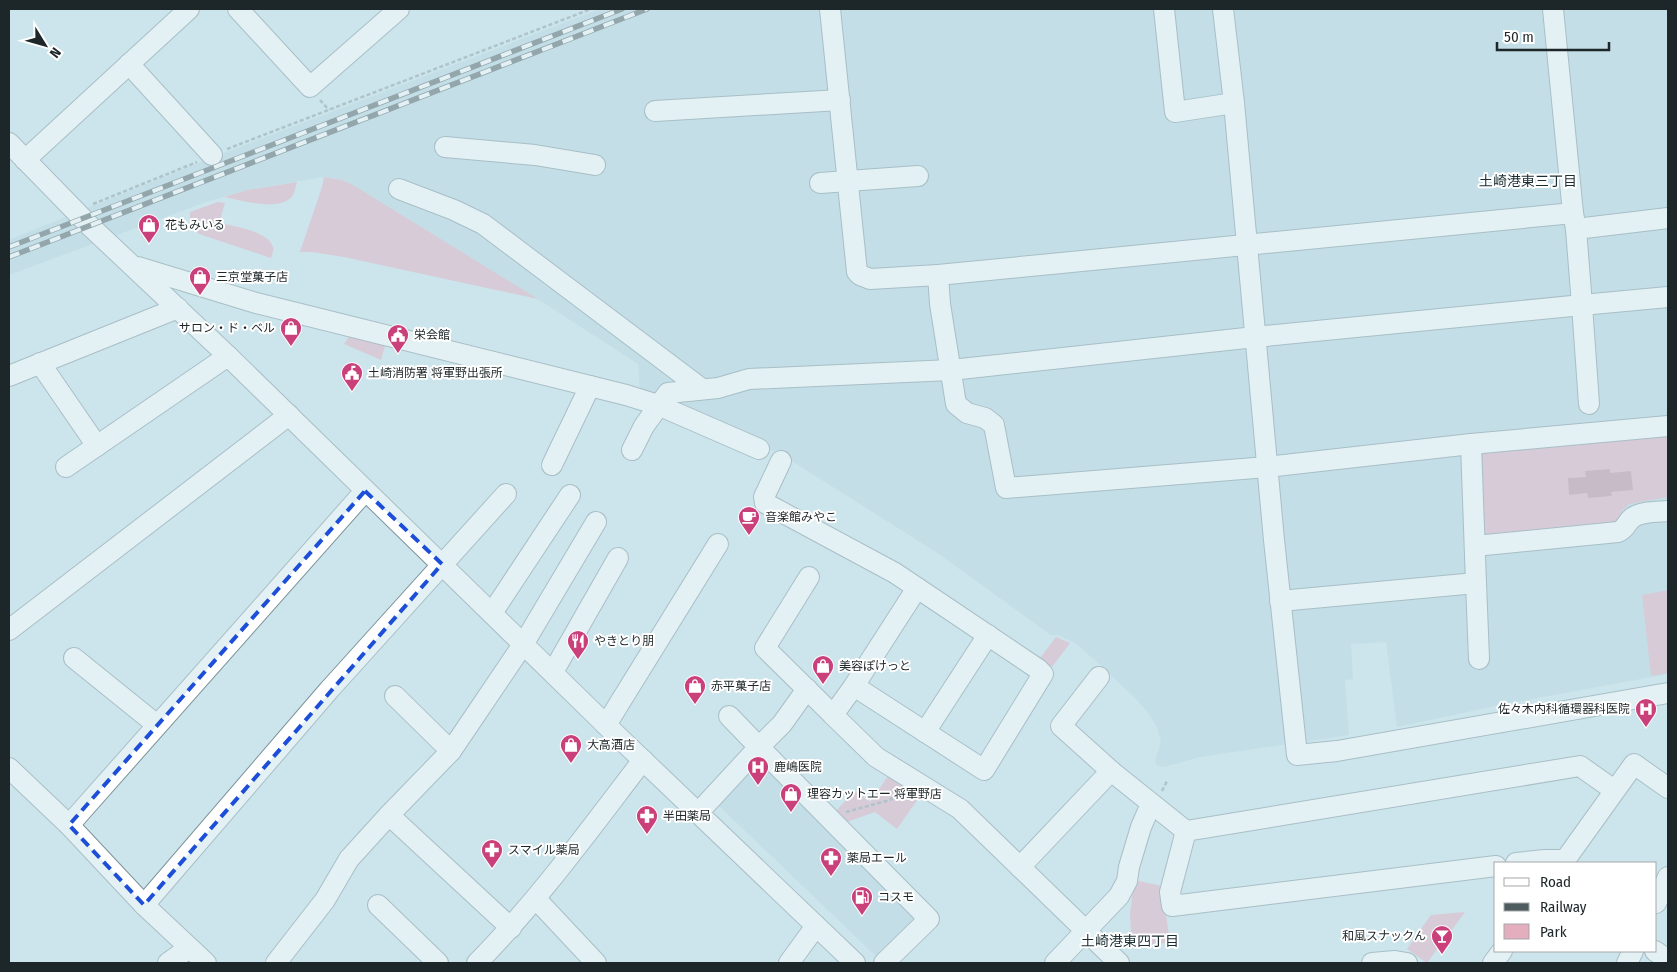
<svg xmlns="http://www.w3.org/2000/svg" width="1677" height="972" font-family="'Fira Sans Condensed','Noto Sans JP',sans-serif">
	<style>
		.built { fill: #b8d8e1 }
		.green { fill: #e4aebe; fill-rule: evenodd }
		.water { fill: #c08b9c }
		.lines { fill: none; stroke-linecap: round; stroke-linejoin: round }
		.minor-casing { stroke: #7c9399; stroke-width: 22 }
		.path { stroke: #8b9da2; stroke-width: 2.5; stroke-dasharray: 4 2.5; stroke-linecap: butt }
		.minor { stroke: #fff; stroke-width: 20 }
		.rail-casing { stroke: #4f5c5f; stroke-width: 5.5 }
		.rail { stroke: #fff; stroke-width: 4; stroke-dasharray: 11; stroke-linecap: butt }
		.marked { fill: none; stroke: #1d4ed8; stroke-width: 4; stroke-dasharray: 10 6; stroke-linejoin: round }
		.labels { text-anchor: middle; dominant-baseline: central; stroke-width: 4; stroke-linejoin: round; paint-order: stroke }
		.poi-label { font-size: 12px; fill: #1d2628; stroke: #fff; text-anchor: start }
		.neighbourhood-label { font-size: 14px; fill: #1a2e33; stroke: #fff }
	</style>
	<rect width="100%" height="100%" fill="#cce4eb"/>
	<!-- built -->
	<g class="built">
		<polygon points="600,9 1668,9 1668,674 1500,705 1397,727 1386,642 1351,644 1353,679 1345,680 1349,735 1200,757 1164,767 1157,765 1155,762 1161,741 1157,727 1149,714 1137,700 1105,669 1075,643 1058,635 1051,635 939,554 787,458 763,446 640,390 638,364 547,305 342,180 324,177 247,190 206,202 9,275 9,240 198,163"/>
		<polygon points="756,759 920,917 879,959 715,802"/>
	</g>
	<!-- green -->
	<g class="green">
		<polygon points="324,177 342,180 353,185 538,299 344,257 312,252 300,252 322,187"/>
		<path d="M297 182C296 185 295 190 294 193 284 214 241 200 224 197L247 190Z"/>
		<path d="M218 202 225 203 219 223C233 226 268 231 273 247 274 251 272 254 271 258L199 234 190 224V212Z"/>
		<polygon points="354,330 387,339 381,360 344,344"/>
		<path d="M1668 433V497L1629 504 1622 511 1620 526 1485 541 1477 454 1482 448ZM1610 470V473L1633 490 1611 492V496L1588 498 1587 493 1568 478 1586 477Z"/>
		<polygon points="1668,590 1668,673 1651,676 1642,595"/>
		<polygon points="1056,637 1070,643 1052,667 1040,658"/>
		<polygon points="891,772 922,793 897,829 875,812 844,823 834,813 855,791 870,802"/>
		<polygon points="1134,880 1162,886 1170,942 1132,948 1130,915"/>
		<polygon points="1465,912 1427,963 1407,949 1431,915"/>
	</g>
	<!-- water -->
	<polygon class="water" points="1610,469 1610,473 1631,471 1633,490 1611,492 1612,496 1588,498 1587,493 1569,495 1568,478 1586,477 1585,471"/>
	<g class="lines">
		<!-- minor casing -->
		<g class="minor-casing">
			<g id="minor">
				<polyline points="238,9 310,87 399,9"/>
				<polyline points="830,9 857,272 860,275 870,279 938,275"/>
				<polyline points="1164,9 1175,112 1234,103"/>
				<polyline points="1223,9 1234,103 1274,540 1297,755 1337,751 1668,693"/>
				<polyline points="129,64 212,155"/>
				<polyline points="655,111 840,100"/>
				<polyline points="9,143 90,226 228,356 606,725 855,963"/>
				<polyline points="445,147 535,155 595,165"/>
				<polyline points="25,160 189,9"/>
				<polyline points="820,183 918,176"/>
				<polyline points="399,189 454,210 483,224 702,389"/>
				<polyline points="1573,213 938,275 940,304 956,404 967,413 985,418 994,425 1006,488 1267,467 1471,444 1668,426"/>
				<polyline points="1576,229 1668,218"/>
				<polyline points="138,267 256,303 626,395 658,405 759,449"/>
				<polyline points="40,363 97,446"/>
				<polyline points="9,376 178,308"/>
				<polyline points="1589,404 1582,305 1668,297"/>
				<polyline points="632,450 644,426 668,393 718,388 749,379 951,370 1255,337 1582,305 1576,229 1573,213 1553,9"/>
				<polyline points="781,461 764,497 765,503 895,573 1038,669 1043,674 984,770 854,686 833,715 876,757 960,809 1020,867"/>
				<polyline points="552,465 590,386"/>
				<polyline points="66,467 228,356"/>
				<path d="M1475 546 1618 532C1626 529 1626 523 1632 518 1641 511 1658 512 1668 511"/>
				<polyline points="809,577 765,648 833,715"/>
				<polyline points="1476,583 1479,659"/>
				<polyline points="1280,601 1476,583 1471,444"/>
				<polyline points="492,613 570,495"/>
				<polyline points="9,630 289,415"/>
				<polyline points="74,658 157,725"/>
				<polyline points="553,672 618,558"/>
				<polyline points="1099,677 1061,726 1111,771 1020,867 1119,963"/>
				<polyline points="854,686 917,588"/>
				<polyline points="395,696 451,751 524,643 596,522"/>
				<polyline points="729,716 759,747 782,724 807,689"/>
				<polyline points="606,725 718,544"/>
				<polyline points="925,732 988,635"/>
				<polyline points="9,768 69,825 144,905 206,963"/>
				<polyline points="1111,771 1186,831"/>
				<polyline points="698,813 759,747 929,919 884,963"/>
				<polyline points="389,815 511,928"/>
				<polyline points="69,825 365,491"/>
				<polyline points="1516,863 1545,860 1566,860"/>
				<polyline points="1563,863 1634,764 1668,788"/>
				<polyline points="1496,866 1172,906 1170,892 1186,831 1580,766 1614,790"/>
				<polyline points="536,899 596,963"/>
				<polyline points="1656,903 1668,877"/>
				<polyline points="144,905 329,690 506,494"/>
				<polyline points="378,905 438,963"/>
				<polyline points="1655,951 1668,960"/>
				<polyline points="168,963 189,948"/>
				<polyline points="276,963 325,900 349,859 389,815 451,751"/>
				<path d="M477 963C538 901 590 829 643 760"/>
				<polyline points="789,963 816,926"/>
				<polyline points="1055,963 1119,896 1127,881 1129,867 1141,827 1151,804"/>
				<polyline points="1372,963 1395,961 1407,963"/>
				<polyline points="1493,963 1502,951"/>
				<polyline points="1627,963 1633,951"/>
			</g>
		</g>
		<!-- path -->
		<g class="path">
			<polyline points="320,100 329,110"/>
			<polyline points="227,149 591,9"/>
			<polyline points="93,204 197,162"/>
			<polyline points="1162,791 1167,781"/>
			<polyline points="846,812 890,800 901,791"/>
		</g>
		<!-- minor -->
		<use href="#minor" class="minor"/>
		<!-- rail casing -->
		<g class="rail-casing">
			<g id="rail">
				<polyline points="9,247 622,9"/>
				<polyline points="9,257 647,9"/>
			</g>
		</g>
		<!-- rail -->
		<use href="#rail" class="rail"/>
	</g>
	<!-- marked area -->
	<path d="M0 0H1677V972H0ZM365 491 442 564 144 905 69 825Z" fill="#cce4eb" fill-opacity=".55" fill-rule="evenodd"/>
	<path class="marked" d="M365 491 442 564 144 905 69 825Z"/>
	<!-- icons -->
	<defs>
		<g id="shop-pin" transform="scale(1.125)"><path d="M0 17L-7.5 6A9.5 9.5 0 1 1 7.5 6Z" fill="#ca407a" stroke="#fff"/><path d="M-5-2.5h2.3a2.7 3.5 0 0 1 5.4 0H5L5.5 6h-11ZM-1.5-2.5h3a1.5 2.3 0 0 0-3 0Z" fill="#fff"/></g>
		<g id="civic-pin" transform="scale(1.125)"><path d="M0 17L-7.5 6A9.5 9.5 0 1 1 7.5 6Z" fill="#ca407a" stroke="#fff"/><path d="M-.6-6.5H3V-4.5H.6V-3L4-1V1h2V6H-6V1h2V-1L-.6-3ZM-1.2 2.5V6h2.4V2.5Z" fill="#fff"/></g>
		<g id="cafe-pin" transform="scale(1.125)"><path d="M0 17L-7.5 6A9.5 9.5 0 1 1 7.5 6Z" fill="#ca407a" stroke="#fff"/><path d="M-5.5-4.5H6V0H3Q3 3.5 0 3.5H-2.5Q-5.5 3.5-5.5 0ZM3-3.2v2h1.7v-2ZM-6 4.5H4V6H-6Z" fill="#fff"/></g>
		<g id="restaurant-pin" transform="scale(1.125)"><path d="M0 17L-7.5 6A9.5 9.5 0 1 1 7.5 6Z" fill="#ca407a" stroke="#fff"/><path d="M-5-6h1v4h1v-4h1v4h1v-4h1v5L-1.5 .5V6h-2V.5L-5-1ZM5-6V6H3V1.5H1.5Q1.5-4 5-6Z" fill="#fff"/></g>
		<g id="hospital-pin" transform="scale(1.125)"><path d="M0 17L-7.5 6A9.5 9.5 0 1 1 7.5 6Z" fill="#ca407a" stroke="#fff"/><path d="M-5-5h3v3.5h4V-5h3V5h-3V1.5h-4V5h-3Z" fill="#fff"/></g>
		<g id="pharmacy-pin" transform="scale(1.125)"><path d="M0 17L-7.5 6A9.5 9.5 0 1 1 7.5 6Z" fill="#ca407a" stroke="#fff"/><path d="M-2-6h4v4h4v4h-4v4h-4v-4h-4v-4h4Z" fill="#fff"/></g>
		<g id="fuel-pin" transform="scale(1.125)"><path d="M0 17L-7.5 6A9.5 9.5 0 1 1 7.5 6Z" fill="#ca407a" stroke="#fff"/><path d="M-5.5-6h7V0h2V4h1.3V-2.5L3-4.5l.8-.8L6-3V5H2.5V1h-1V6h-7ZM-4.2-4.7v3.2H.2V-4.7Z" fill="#fff"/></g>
		<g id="bar-pin" transform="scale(1.125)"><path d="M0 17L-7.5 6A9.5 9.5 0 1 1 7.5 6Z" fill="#ca407a" stroke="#fff"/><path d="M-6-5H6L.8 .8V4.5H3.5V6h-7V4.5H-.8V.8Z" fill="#fff"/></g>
	</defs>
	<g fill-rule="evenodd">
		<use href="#shop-pin" x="149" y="225"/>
		<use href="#shop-pin" x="200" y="277"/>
		<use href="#shop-pin" x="291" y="328"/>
		<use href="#civic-pin" x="398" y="335"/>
		<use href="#civic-pin" x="352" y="373"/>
		<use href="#cafe-pin" x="749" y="517"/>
		<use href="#restaurant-pin" x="578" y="641"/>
		<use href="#shop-pin" x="823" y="666"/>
		<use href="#shop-pin" x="695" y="686"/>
		<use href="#hospital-pin" x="1646" y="709"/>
		<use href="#shop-pin" x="571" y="745"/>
		<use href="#hospital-pin" x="758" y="767"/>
		<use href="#shop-pin" x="791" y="794"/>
		<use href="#pharmacy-pin" x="647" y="816"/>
		<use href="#pharmacy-pin" x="492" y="850"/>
		<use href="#pharmacy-pin" x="831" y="858"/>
		<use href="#fuel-pin" x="862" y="897"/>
		<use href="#bar-pin" x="1442" y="936"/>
	</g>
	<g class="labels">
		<!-- poi labels -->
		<g class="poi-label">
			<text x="165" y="225">花もみいる</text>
			<text x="216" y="277">三京堂菓子店</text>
			<text x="275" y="328" text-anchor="end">サロン・ド・ベル</text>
			<text x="414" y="335">栄会館</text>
			<text x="368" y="373">土崎消防署 将軍野出張所</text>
			<text x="765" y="517">音楽館みやこ</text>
			<text x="594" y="641">やきとり朋</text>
			<text x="839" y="666">美容ぽけっと</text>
			<text x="711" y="686">赤平菓子店</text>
			<text x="1630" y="709" text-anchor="end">佐々木内科循環器科医院</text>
			<text x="587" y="745">大高酒店</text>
			<text x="774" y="767">鹿嶋医院</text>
			<text x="807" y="794">理容カットエー 将軍野店</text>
			<text x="663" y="816">半田薬局</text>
			<text x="508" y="850">スマイル薬局</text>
			<text x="847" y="858">薬局エール</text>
			<text x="878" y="897">コスモ</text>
			<text x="1426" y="936" text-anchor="end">和風スナックん</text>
		</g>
		<!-- neighbourhood labels -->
		<g class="neighbourhood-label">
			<text x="1528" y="181">土崎港東三丁目</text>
			<text x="1130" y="941">土崎港東四丁目</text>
		</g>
	</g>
	<!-- border -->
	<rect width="1677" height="972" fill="none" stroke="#1d2628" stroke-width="20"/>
	<!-- legend -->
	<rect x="1494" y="862" width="162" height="90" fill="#ffffff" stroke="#a5a8a9"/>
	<rect x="1504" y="878" width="25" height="8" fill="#ffffff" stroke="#a5a8a9"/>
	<text x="1540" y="887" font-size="15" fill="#1d2628">Road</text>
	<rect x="1504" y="903" width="25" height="8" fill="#4f5c5f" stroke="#a5a8a9"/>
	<text x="1540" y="912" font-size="15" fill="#1d2628">Railway</text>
	<rect x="1504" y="924" width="25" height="15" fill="#e4aebe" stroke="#a5a8a9"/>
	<text x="1540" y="937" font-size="15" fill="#1d2628">Park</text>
	<!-- north arrow -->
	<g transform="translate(45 45) rotate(127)" stroke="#ffffff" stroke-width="4" paint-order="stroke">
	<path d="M0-4L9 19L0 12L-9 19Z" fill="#1d2628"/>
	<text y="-8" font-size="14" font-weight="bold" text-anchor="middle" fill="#1d2628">N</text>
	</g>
	<!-- scale -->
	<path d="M1497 42v8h112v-8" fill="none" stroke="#1d2628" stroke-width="2.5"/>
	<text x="1504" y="42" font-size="15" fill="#1d2628" stroke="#ffffff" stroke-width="4" paint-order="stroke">50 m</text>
</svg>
